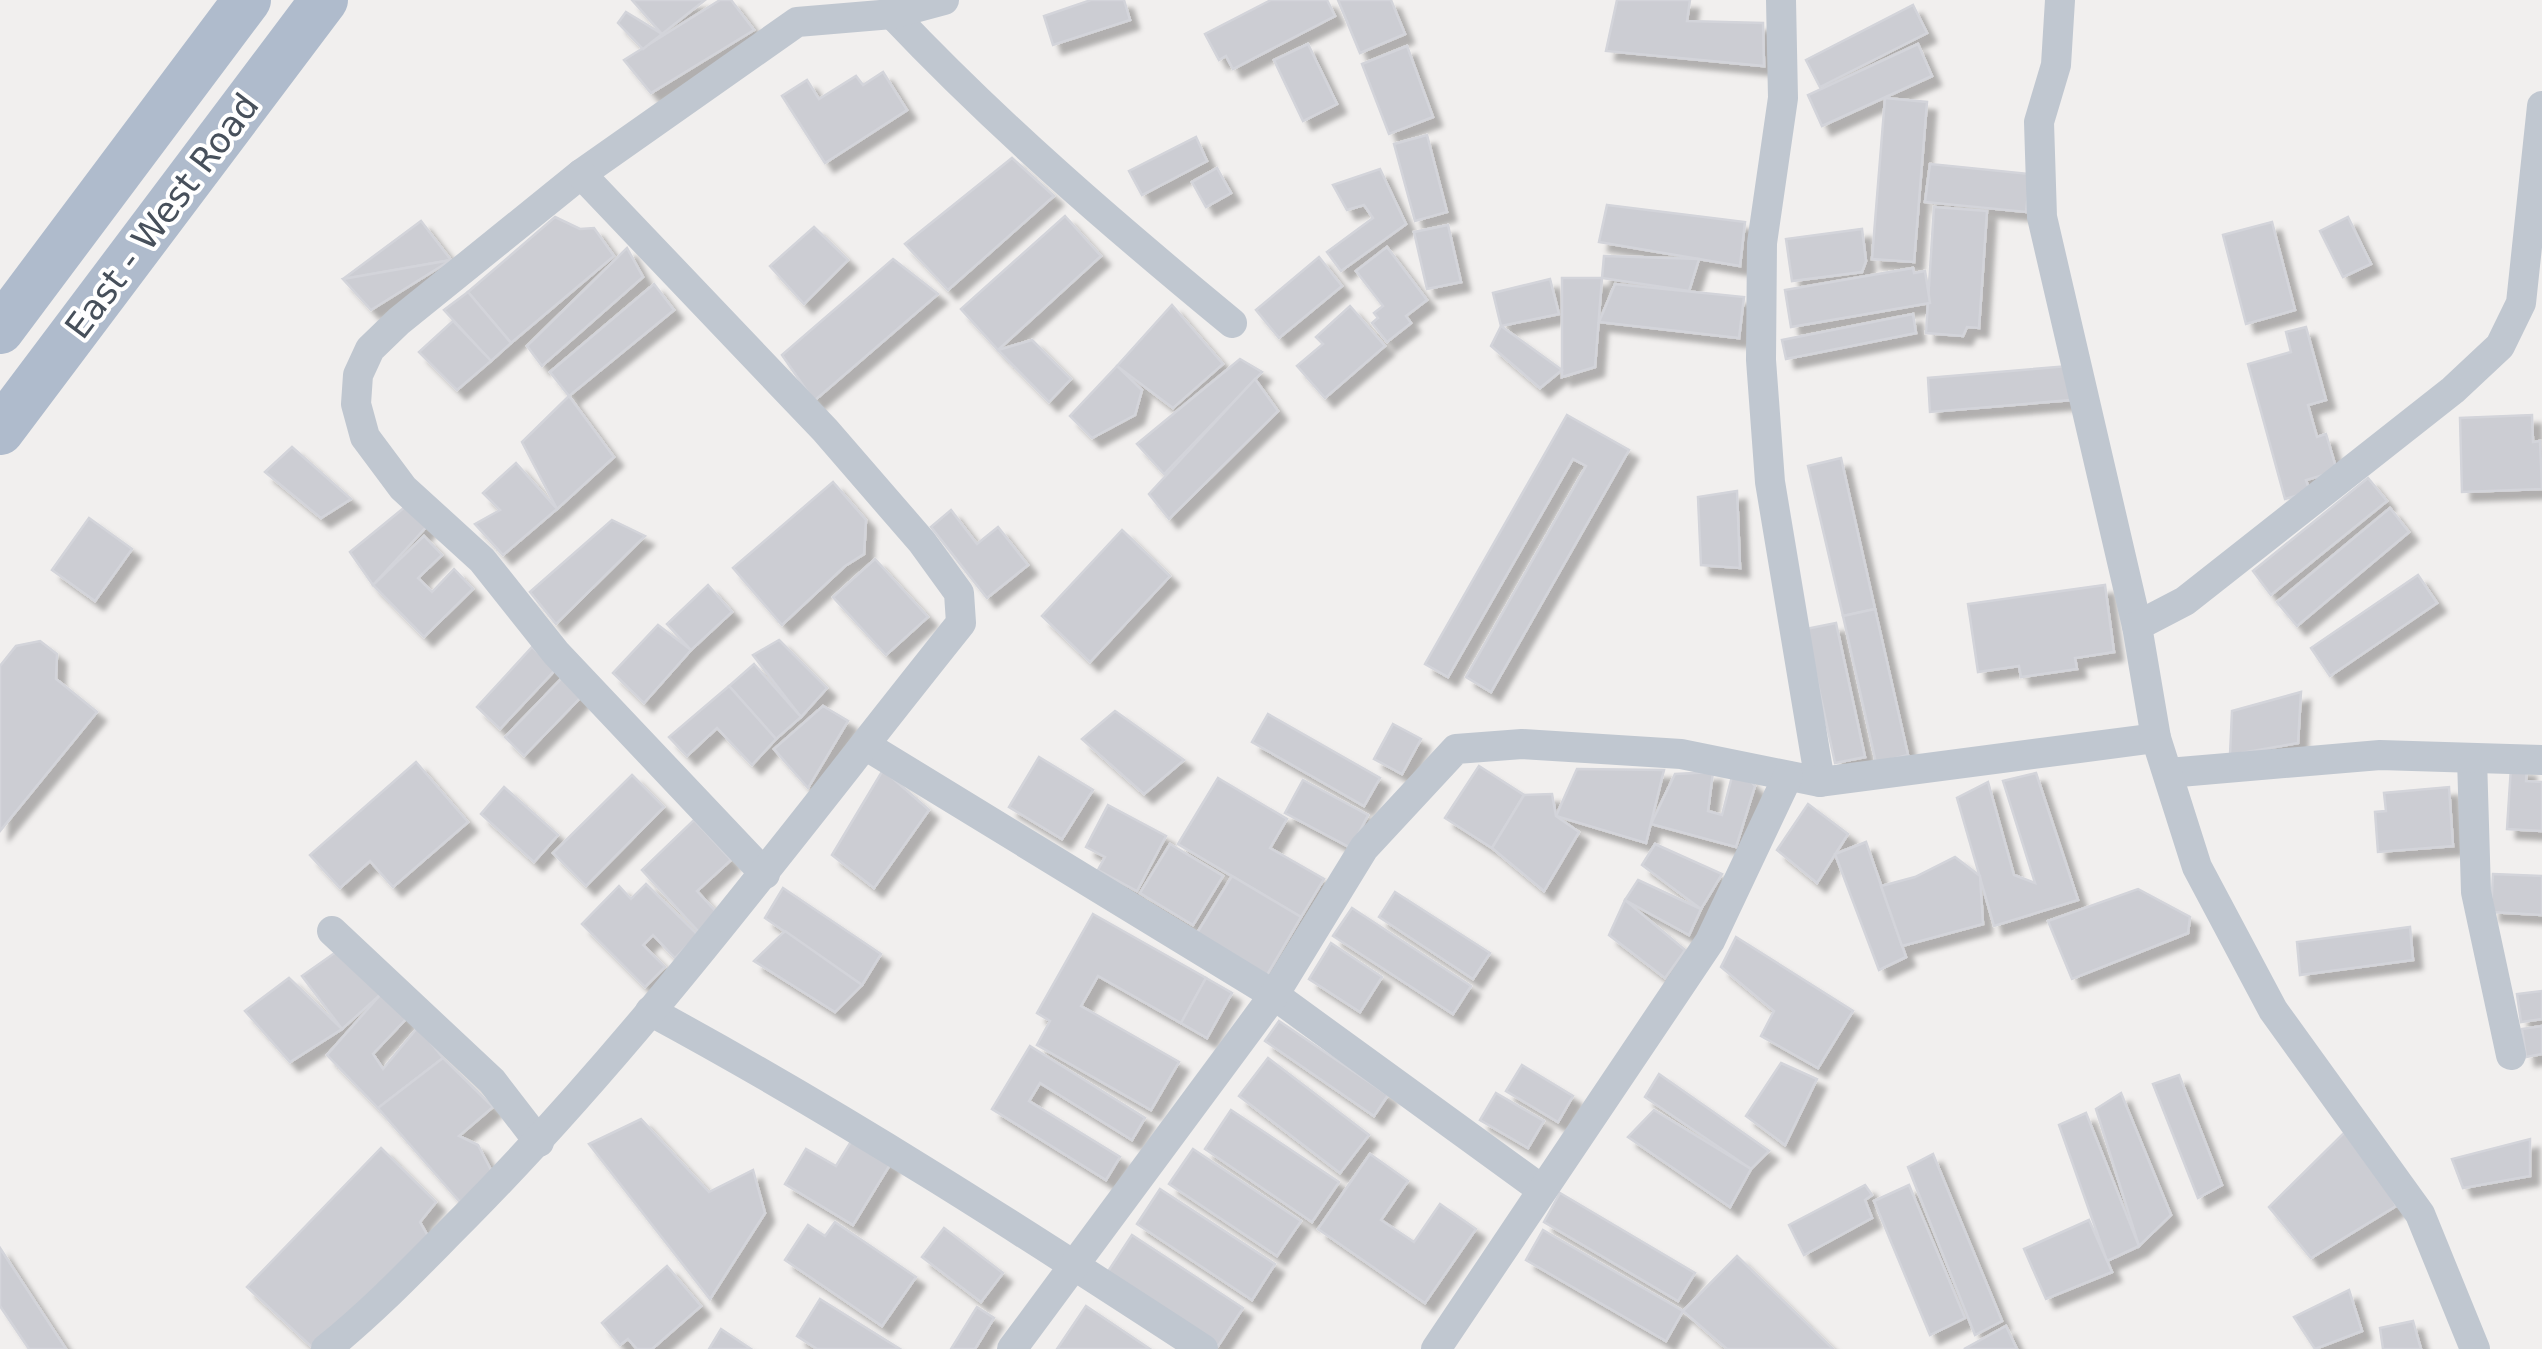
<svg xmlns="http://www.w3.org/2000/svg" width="2542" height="1349" font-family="'DejaVu Sans',sans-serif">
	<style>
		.building { fill: #cccdd3; stroke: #d3d4da; stroke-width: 2.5; filter: url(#shadow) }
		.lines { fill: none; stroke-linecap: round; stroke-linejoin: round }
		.minor { stroke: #c0c7d0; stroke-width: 30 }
		.primary { stroke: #afbbcc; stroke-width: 48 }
		.labels { text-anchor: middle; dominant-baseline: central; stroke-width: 8; stroke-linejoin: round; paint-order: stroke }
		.street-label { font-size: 35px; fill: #47505b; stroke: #fff }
	</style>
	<defs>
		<filter id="shadow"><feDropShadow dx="9" dy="9" stdDeviation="2.5" flood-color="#0004"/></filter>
	</defs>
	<rect width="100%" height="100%" fill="#f1efee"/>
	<!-- building -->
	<g class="building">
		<polygon points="632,0 705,0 662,34"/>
		<polygon points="720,0 731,0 754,30 651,93 624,60"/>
		<polygon points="1124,0 1130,20 1053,45 1044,16 1091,0"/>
		<polygon points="1271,0 1327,0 1335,16 1233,69 1226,56 1219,60 1205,34"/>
		<polygon points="1338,0 1391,0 1405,34 1360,53"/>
		<polygon points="1617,0 1690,0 1687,21 1763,23 1764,66 1606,51"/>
		<polygon points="1913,5 1927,33 1820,87 1806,60"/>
		<polygon points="626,12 662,34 643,49 618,23"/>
		<polygon points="1308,44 1337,104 1303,121 1274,60"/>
		<polygon points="1918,44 1932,76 1822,126 1808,95"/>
		<polygon points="1407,46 1433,117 1389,134 1362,64"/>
		<polygon points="883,72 907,110 825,163 782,96 807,80 819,99 856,76 863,85"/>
		<polygon points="1885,98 1927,102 1914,262 1872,259"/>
		<polygon points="1427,135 1447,212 1415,221 1394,144"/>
		<polygon points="1196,137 1207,161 1142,195 1129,171"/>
		<polygon points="1012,158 1054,196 948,290 905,244"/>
		<polygon points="1930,164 2030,174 2026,212 1925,202"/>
		<polygon points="1217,168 1231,193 1206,207 1192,182"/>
		<polygon points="1380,169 1406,224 1341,271 1327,252 1373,218 1364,205 1347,210 1333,185"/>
		<polygon points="1607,205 1745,222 1740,266 1599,242"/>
		<polygon points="1934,207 1987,211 1979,328 1967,327 1963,336 1926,333"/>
		<polygon points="1065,216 1101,256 998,350 961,309"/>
		<polygon points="555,217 580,229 594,228 614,256 511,343 468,292"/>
		<polygon points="2348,217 2371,264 2343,277 2320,231"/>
		<polygon points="421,221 451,260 343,279"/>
		<polygon points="2272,222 2295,310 2246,324 2223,235"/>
		<polygon points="1448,225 1461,282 1427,289 1414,232"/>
		<polygon points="814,227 848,260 804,304 770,266"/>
		<polygon points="1862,229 1866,261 1862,272 1792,281 1786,239"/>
		<polygon points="1387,247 1427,300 1406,316 1411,323 1387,342 1372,323 1378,318 1374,313 1383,306 1356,271"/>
		<polygon points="627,248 643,277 542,366 527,346"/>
		<polygon points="1604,256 1699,259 1689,291 1602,278"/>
		<polygon points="1319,257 1342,286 1279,338 1256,310"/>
		<polygon points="893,259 938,294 814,401 782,355"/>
		<polygon points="451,260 371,310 343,279"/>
		<polygon points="1913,268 1914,273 1925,271 1930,303 1791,327 1785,290"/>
		<polygon points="1562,278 1602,278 1595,367 1562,377"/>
		<polygon points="1550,279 1559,314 1501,326 1493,293"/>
		<polygon points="654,284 674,310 569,396 550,372"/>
		<polygon points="1615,284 1744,297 1739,338 1599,322"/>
		<polygon points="468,292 511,343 491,361 444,310"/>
		<polygon points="1172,305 1223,364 1173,408 1117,366"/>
		<polygon points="1350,306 1385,346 1325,398 1297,366 1323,344 1316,337"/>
		<polygon points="1913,314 1916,333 1786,359 1782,340"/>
		<polygon points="453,321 491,361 457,390 419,352"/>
		<polygon points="1501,326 1562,370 1540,388 1491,346"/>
		<polygon points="2306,327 2326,400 2308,405 2317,437 2326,434 2337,471 2306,480 2310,492 2285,499 2248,364 2291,352 2286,332"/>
		<polygon points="1032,340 1071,379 1049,402 998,350"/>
		<polygon points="1240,359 1262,372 1164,474 1137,444"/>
		<polygon points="1117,366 1142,390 1135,415 1092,438 1070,416"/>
		<polygon points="2068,366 2071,400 1930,412 1928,378"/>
		<polygon points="1255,379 1278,411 1169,519 1149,494"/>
		<polygon points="569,396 614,457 557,509 522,442"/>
		<polygon points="1567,415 1629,450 1491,692 1466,677 1586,466 1573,459 1448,677 1425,664"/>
		<polygon points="2532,415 2533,442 2540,441 2542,489 2462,492 2460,418"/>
		<polygon points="292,447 351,499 321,518 265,472"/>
		<polygon points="1841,458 1875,609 1843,616 1808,466"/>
		<polygon points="516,463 557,509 503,555 475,524 500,510 483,493"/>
		<polygon points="2368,478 2387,501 2271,595 2253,571"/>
		<polygon points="833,482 866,520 864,554 845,566 782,625 733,568"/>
		<polygon points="1737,491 1740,568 1701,565 1698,497"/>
		<polygon points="405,507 427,526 373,585 350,552"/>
		<polygon points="2390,508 2409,532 2297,626 2277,602"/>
		<polygon points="951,510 977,544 998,527 1028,565 987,598 931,527"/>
		<polygon points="89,518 132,549 95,601 52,570"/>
		<polygon points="612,520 645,536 556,624 530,592"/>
		<polygon points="1122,530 1170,576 1090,662 1042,616"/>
		<polygon points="424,536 442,555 418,578 432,592 454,569 473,589 424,637 373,585"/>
		<polygon points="875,559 928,617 886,655 833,597"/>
		<polygon points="2418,575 2437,603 2330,676 2311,648"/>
		<polygon points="708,585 732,612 691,650 667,624"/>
		<polygon points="2105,585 2114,652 2075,658 2077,669 2021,677 2019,666 1978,672 1968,604"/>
		<polygon points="1875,609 1908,755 1876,763 1843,616"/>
		<polygon points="1836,623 1865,757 1835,763 1806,629"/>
		<polygon points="658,625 691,650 644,703 613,673"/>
		<polygon points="779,640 827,688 801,717 753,655"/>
		<polygon points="40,641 57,654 56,679 97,712 0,831 0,666 16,646"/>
		<polygon points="532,647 556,669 500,729 477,707"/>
		<polygon points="754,664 801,717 776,739 729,686"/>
		<polygon points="562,678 581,697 524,756 505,737"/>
		<polygon points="729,686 776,739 752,765 717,728 687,756 669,737"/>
		<polygon points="2301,692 2298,743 2230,755 2232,711"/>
		<polygon points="823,706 848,721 808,788 774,749"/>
		<polygon points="1115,711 1184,760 1144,794 1082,739"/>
		<polygon points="1268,714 1380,778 1364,806 1252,742"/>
		<polygon points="1393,724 1421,739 1402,774 1374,759"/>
		<polygon points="1039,757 1093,790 1062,839 1009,807"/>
		<polygon points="416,762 468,822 393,887 370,861 340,888 310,855"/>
		<polygon points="1735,765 1755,786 1736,847 1651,824 1675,774 1713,772 1708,811 1722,815"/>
		<polygon points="1479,766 1524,795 1492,848 1445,818"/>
		<polygon points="2511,767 2527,768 2526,781 2542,782 2542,831 2507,829"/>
		<polygon points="1577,769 1664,770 1646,843 1556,816"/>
		<polygon points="883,770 929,810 874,888 832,855"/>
		<polygon points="2036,773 2078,900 1994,926 1957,798 1988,782 2014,875 2035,883 2003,781"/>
		<polygon points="632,775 664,807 586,886 553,853"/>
		<polygon points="1218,778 1287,819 1270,848 1324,879 1301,917 1178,844"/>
		<polygon points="1303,780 1368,815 1351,848 1285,813"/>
		<polygon points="504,787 558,835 534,862 481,814"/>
		<polygon points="2449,787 2453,846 2378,852 2375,812 2386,811 2384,793"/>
		<polygon points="1552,794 1556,816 1579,832 1544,891 1492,848 1524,795"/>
		<polygon points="1808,804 1848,834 1817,883 1777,850"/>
		<polygon points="1108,805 1166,836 1137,891 1098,870 1105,857 1086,847"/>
		<polygon points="694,820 731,860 697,891 718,914 699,932 642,870"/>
		<polygon points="1866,842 1906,957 1879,970 1835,854"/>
		<polygon points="1170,844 1223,876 1193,925 1140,893"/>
		<polygon points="1655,844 1722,874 1701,909 1642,865"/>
		<polygon points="1955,857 1980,876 1983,924 1902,946 1881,886 1915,877"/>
		<polygon points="2493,874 2542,876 2542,915 2491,912"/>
		<polygon points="1232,876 1301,917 1267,975 1197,933"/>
		<polygon points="1638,880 1701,909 1689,935 1625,900"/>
		<polygon points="646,884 698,935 675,958 653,935 643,945 665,967 645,987 582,924 619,886 631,899"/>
		<polygon points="783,888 881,954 862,985 765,918"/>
		<polygon points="2138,889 2190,917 2188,933 2072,979 2048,921"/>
		<polygon points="1395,892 1490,953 1473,979 1379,917"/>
		<polygon points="1625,900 1685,950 1665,978 1609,935"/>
		<polygon points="1352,908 1471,986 1453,1014 1333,936"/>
		<polygon points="1093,914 1206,978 1181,1023 1098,976 1081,1006 1179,1062 1151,1110 1037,1045 1050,1021 1037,1013"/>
		<polygon points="2410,927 2413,960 2300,975 2297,942"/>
		<polygon points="785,931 862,985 835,1012 754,961"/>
		<polygon points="1736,937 1853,1011 1818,1068 1761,1036 1774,1011 1721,967"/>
		<polygon points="1331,943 1382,977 1360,1012 1309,979"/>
		<polygon points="336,952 382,993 342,1029 302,976"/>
		<polygon points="289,978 342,1029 290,1062 245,1011"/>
		<polygon points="1206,978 1232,993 1207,1038 1181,1023"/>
		<polygon points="2542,991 2542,1019 2521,1022 2517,994"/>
		<polygon points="382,993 406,1019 373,1054 383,1069 418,1027 443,1058 378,1108 327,1055"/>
		<polygon points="1279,1021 1388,1095 1374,1116 1265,1041"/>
		<polygon points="2542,1026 2542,1054 2526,1057 2522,1029"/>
		<polygon points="1030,1046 1145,1118 1132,1140 1040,1083 1029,1101 1120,1157 1106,1180 992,1109"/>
		<polygon points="443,1058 493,1107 459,1136 478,1145 493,1174 460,1202 378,1108"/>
		<polygon points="1268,1058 1369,1135 1340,1173 1239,1096"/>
		<polygon points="1781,1063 1817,1079 1785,1145 1746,1116"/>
		<polygon points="1522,1065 1573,1096 1558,1122 1506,1091"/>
		<polygon points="1659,1074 1769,1151 1751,1169 1645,1097"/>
		<polygon points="2179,1075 2222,1185 2198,1198 2153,1084"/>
		<polygon points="1496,1093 1544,1121 1528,1148 1480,1120"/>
		<polygon points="2121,1093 2171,1215 2139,1246 2096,1109"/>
		<polygon points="1231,1110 1339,1182 1312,1222 1205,1149"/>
		<polygon points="1654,1110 1751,1169 1730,1207 1628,1137"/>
		<polygon points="2086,1113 2139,1246 2107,1261 2059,1125"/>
		<polygon points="641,1119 709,1192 753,1170 765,1213 710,1299 589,1144"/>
		<polygon points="2354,1123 2396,1206 2311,1258 2269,1207"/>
		<polygon points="2530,1139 2530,1176 2463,1188 2452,1159"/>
		<polygon points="852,1140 891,1163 853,1225 785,1184 806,1149 836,1166"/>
		<polygon points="381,1148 436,1202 420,1222 429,1238 313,1348 247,1287"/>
		<polygon points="1193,1149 1301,1221 1277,1256 1169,1184"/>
		<polygon points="1370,1154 1408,1181 1381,1220 1414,1242 1440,1204 1476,1229 1425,1303 1318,1229"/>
		<polygon points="1933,1154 2002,1321 1975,1335 1908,1167"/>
		<polygon points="1865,1185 1872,1195 1865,1200 1872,1218 1804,1255 1789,1225"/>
		<polygon points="1909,1185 1965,1318 1930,1335 1874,1201"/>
		<polygon points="1160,1189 1275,1264 1252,1300 1137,1224"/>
		<polygon points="1560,1193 1695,1273 1678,1301 1544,1222"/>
		<polygon points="2089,1220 2112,1272 2046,1299 2024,1249"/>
		<polygon points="835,1222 916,1277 882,1326 785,1260 808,1225 825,1236"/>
		<polygon points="944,1228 1003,1273 981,1302 922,1257"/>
		<polygon points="1543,1230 1683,1311 1666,1341 1526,1260"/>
		<polygon points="1132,1235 1243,1308 1218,1346 1107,1273"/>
		<polygon points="0,1248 66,1349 29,1349 0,1306"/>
		<polygon points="1737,1256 1833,1349 1727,1349 1683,1311"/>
		<polygon points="667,1266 701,1306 652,1349 637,1349 628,1339 620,1345 602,1323"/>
		<polygon points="2349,1290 2362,1331 2315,1349 2294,1317"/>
		<polygon points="820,1299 900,1349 817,1349 797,1336"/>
		<polygon points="1086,1306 1150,1349 1057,1349"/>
		<polygon points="977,1307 994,1318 975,1349 951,1349"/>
		<polygon points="2413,1321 2421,1349 2383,1349 2380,1328"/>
		<polygon points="2006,1326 2017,1349 1964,1349"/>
		<polygon points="721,1329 751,1349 709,1349"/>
	</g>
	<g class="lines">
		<!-- minor -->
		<g class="minor">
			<polyline points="1781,0 1783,98 1762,243 1761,360 1770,482 1820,782"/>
			<polyline points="2060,0 2056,65 2039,122 2042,217 2137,626"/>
			<path d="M892 14C998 126 1113 225 1232 323"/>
			<polyline points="865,745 1274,995 1541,1189"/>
			<polyline points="2472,758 2476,892 2511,1055"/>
			<polyline points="2168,773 2380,755 2542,760"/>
			<polyline points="765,874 556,653 482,560 403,488 365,437 356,404 358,375 370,349 399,321 581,174 797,22 892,14 944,0"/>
			<polyline points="332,931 492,1081 539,1142"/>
			<path d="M650 1011C841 1114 1022 1231 1203 1349"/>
			<path d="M326 1349C376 1309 419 1263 464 1218 646 1034 799 825 961 623L959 593 922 542 825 430 581 174"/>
			<polyline points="1012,1349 1274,995 1364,848 1456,749 1522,744 1681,754 1820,782 2156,738"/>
			<polyline points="1436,1349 1710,941 1788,776"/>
			<polyline points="2475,1349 2420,1214 2273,1010 2197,867 2156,738 2137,626 2185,601 2453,390 2500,346 2521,303 2542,106"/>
		</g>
		<!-- primary -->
		<g class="primary">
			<polyline points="0,330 247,0"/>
			<polyline points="0,431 324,0"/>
		</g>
	</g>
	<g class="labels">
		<!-- street labels -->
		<g class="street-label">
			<text transform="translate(162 216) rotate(-53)">East - West Road</text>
		</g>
	</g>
</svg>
